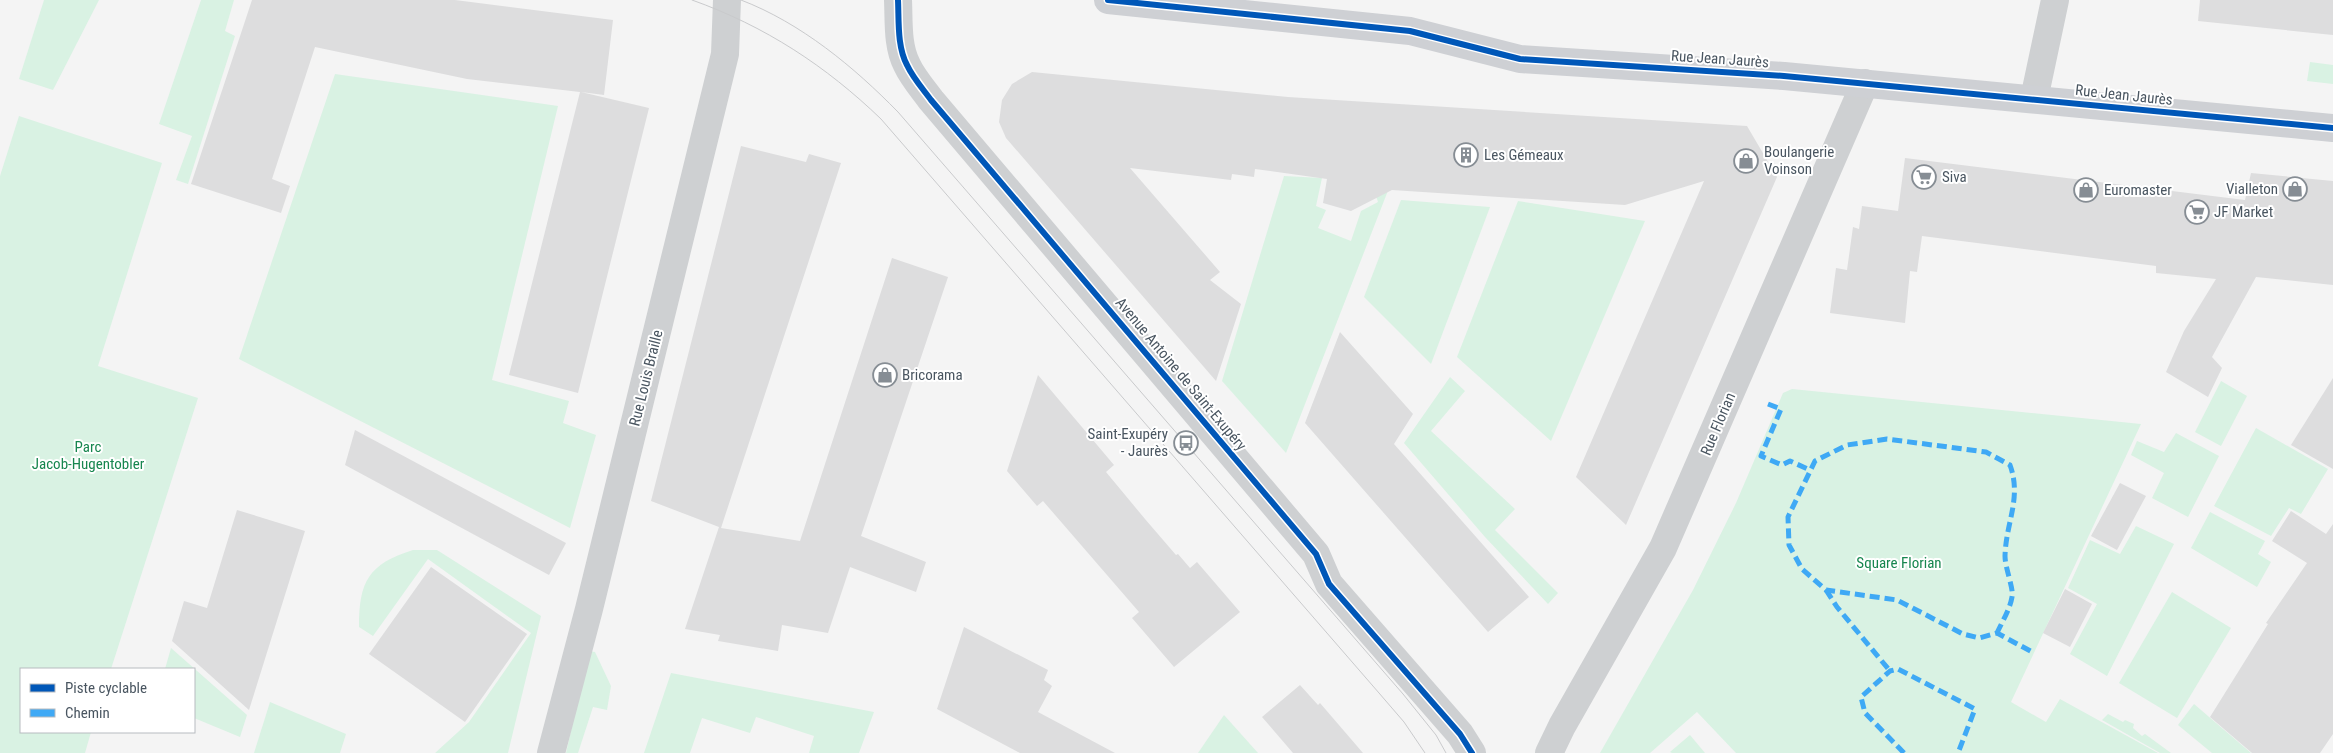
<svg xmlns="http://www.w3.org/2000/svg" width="2333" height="753" font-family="'Roboto Condensed',sans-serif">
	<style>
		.green { fill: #d9f2e3 }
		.building { fill: #ddddde }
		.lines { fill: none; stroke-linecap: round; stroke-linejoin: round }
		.street { stroke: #ced0d2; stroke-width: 28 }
		.secondary { stroke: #ced0d4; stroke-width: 28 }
		.tram { stroke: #c9cacc; stroke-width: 1 }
		.quiet { stroke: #3fa9f5; stroke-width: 5; stroke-dasharray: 10 5; stroke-linecap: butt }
		.cycleway-casing { stroke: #fff; stroke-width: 9 }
		.cycleway { stroke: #0057b8; stroke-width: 6 }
		.labels { text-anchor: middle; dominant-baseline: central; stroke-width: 4; stroke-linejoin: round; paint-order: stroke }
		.street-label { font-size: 15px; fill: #4a5661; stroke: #fff }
		.poi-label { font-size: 15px; fill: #4a5661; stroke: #fff; text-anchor: start }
		.park-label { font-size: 15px; fill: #17864f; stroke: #fff }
	</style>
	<rect width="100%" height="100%" fill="#f4f4f4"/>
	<!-- green -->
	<g class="green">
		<polygon points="44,0 99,0 53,90 19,79"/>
		<polygon points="201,0 234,0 225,31 235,36 188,184 176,180 192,136 159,124"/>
		<polygon points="2310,62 2333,65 2333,84 2307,81"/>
		<polygon points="335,74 558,106 492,380 569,401 563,423 596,435 570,528 239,359"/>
		<polygon points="19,116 162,163 98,366 198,398 111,669 21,669 21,732 91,732 85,753 0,753 0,176"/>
		<polygon points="1403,152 1286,453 1222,381 1284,176 1322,178 1316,206 1326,210 1318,228 1351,241 1361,211 1378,202 1371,181"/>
		<polygon points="1401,200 1490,207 1431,364 1364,297"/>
		<polygon points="1518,201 1645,221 1551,441 1457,357"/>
		<polygon points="1450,377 1465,391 1431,431 1515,509 1495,530 1558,593 1548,604 1485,537 1404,443"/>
		<polygon points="2221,381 2247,396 2221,446 2195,432"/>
		<polygon points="1792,389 2141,424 2011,702 2046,722 2060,699 2158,753 1736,753 1697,712 1650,753 1600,753 1693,590 1736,503 1783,393"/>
		<polygon points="2256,428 2328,469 2301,514 2289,508 2271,536 2214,506"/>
		<polygon points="2176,433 2219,456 2188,517 2152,498 2164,473 2131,455 2137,441 2164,452"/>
		<polygon points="2210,512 2265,541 2258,554 2271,562 2257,587 2191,548"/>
		<polygon points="2136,526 2174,544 2107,676 2070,654 2097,604 2068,588 2090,540 2120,554"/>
		<path d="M413 550H437L541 616 508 753H435L469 722 531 633 428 559 373 636 359 627C359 582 368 564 413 550Z"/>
		<polygon points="2172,592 2231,628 2177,718 2119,683"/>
		<polygon points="171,648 247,715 240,737 194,718 194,669 165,669"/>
		<polygon points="589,651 595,652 611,686 607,710 593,707 578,753 566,753"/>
		<polygon points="671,673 874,712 859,753 809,753 814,736 756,717 750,733 702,718 690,753 644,753"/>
		<polygon points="270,702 346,734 340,753 254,753"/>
		<polygon points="2194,704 2251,753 2212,753 2178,725"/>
		<polygon points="2108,714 2123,722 2125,720 2134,724 2133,728 2142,736 2145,734 2171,753 2160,753 2102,720"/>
		<polygon points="1224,715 1258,753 1198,753"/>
		<polygon points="1690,735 1705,753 1672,753 1670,752"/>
	</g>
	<!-- building -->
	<g class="building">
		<polygon points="252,0 455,0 613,20 604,95 581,92 649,108 578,393 509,375 580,92 467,79 315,47 272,179 290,186 281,213 191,184"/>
		<polygon points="2200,0 2333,0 2333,35 2198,21"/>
		<polygon points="1032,72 1288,97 1747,126 1777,177 1626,525 1576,477 1704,181 1625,205 1392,190 1351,211 1323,203 1327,179 1255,169 1254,177 1232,174 1231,180 1130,168 1220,272 1210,280 1241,304 1216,381 1006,138 999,122 1002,100 1012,84"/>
		<polygon points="741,146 806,162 809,154 841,163 721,528 800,541 892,258 948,277 861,536 926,562 916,592 850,567 828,633 782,625 778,651 718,641 720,635 685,629 719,527 651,501"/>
		<polygon points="1905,158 2245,200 2251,173 2333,181 2333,285 2256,277 2212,357 2222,368 2208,397 2166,372 2184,331 2216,279 2156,273 2156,266 1922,236 1917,272 1910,271 1905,323 1830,313 1836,268 1847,270 1853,227 1859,229 1862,206 1898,211"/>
		<polygon points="1340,332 1413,414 1394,444 1529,597 1488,632 1305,423"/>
		<polygon points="1038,375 1114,465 1106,472 1145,519 1176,555 1178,554 1190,568 1197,562 1240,612 1174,667 1132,618 1139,612 1043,501 1037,506 1007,471"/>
		<polygon points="2333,378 2333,469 2291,445"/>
		<polygon points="355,430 566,543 549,575 345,465"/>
		<polygon points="2120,483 2146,496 2117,550 2091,536"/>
		<polygon points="237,510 305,531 249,710 172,641 184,601 207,608"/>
		<polygon points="2291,511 2326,534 2333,524 2333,734 2320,753 2252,753 2210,717 2268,624 2266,623 2307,563 2272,541"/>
		<polygon points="431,567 527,634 465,722 369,654"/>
		<polygon points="2065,589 2092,604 2070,647 2043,633"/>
		<polygon points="964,627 1048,670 1044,680 1052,686 1038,712 1115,753 1020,753 937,709"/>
		<polygon points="1300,685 1318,705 1320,703 1363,753 1293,753 1262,717"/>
	</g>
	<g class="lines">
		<!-- street -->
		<g class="street">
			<path d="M898 0C899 21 897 46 907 65 913 78 923 89 931 100L1316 554 1329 584 1460 734 1472 753"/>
			<polyline points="2034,99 2055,0"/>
			<polyline points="551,753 589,609 725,54 727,0"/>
			<polyline points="1549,753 1562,726 1663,548 1865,83"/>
		</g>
		<!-- secondary -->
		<polyline class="secondary" points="1108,0 1410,31 1520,59 1784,76 2333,128"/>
		<!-- tram -->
		<g class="tram">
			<path d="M692 0C765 26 826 66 881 119L1379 693 1404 722 1425 753"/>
			<path d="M741 0C801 23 854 67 898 112L1403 694 1436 735 1446 753"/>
		</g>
		<!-- quiet -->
		<g class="quiet">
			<polyline points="1768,404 1781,409 1761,456 1782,465 1790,461 1810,470"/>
			<polyline points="1826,590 1837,607 1890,671"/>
			<path d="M1997 633C2002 622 2010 609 2012 597 2014 589 2005 568 2005 556 2006 522 2022 498 2010 465L1986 452 1887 439 1847 445 1815 461 1788 517 1789 545 1802 569 1826 590 1897 600 1963 634 1979 638 1997 633 2034 653"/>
			<polyline points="1904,753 1865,713 1861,697 1890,671 1898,669 1975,709 1958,753"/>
		</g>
		<!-- cycleway casing -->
		<g class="cycleway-casing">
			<g id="cycleway">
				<path d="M898 0C899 21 897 46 907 65 913 78 923 89 931 100L1316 554 1329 584 1460 734 1472 753"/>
				<polyline points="1108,0 1410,31 1520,59 1784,76 2333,128"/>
			</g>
		</g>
		<!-- cycleway -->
		<use href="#cycleway" class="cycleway"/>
	</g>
	<!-- icons -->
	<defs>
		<g id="building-ring" transform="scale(1.25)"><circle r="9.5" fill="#fff" stroke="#868d94" stroke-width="1.5"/><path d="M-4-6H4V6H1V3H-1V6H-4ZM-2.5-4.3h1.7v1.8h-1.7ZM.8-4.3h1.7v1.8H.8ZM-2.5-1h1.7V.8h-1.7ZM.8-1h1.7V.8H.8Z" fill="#868d94"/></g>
		<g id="shop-ring" transform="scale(1.25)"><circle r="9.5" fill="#fff" stroke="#868d94" stroke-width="1.5"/><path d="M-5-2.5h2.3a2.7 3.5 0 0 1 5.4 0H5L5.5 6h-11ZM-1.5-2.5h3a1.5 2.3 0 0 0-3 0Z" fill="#868d94"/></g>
		<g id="supermarket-ring" transform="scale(1.25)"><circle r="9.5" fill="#fff" stroke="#868d94" stroke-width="1.5"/><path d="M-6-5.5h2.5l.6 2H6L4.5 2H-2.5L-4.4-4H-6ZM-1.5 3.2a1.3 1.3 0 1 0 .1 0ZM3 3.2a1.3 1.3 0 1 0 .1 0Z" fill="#868d94"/></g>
		<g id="bus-ring" transform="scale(1.25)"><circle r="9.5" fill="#fff" stroke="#868d94" stroke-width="1.5"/><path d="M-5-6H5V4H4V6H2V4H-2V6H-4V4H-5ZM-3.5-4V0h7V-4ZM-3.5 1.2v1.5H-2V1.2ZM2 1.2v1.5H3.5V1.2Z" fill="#868d94"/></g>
	</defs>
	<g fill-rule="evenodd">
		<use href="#building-ring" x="1466" y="155"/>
		<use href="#shop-ring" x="1746" y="161"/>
		<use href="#supermarket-ring" x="1924" y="177"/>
		<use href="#shop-ring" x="2295" y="189"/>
		<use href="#shop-ring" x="2086" y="190"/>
		<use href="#supermarket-ring" x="2197" y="212"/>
		<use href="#shop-ring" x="885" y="375"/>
		<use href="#bus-ring" x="1186" y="443"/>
	</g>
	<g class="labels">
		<!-- street labels -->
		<g class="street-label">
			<text transform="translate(1720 59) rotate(4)">Rue Jean Jaurès</text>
			<text transform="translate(2124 95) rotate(6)">Rue Jean Jaurès</text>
			<text transform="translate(1181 374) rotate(50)">Avenue Antoine de Saint-Exupéry</text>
			<text transform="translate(646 378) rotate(-76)">Rue Louis Braille</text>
			<text transform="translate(1718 424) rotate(-67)">Rue Florian</text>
		</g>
		<!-- poi labels -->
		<g class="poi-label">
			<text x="1764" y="152">Boulangerie<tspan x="1764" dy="17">Voinson</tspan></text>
			<text x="1484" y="155">Les Gémeaux</text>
			<text x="1942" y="177">Siva</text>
			<text x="2278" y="189" text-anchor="end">Vialleton</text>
			<text x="2104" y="190">Euromaster</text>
			<text x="2214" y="212">JF Market</text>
			<text x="902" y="375">Bricorama</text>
			<text x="1168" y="434" text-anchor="end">Saint-Exupéry<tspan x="1168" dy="17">- Jaurès</tspan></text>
		</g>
		<!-- park labels -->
		<g class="park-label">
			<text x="88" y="447">Parc<tspan x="88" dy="17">Jacob-Hugentobler</tspan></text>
			<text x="1899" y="563">Square Florian</text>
		</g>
	</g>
	<!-- legend -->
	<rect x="20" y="668" width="175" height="65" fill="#ffffff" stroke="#b7bbc0"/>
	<rect x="30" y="684" width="25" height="8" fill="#0057b8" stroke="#b7bbc0"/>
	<text x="65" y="693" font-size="15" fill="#4a5661">Piste cyclable</text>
	<rect x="30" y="709" width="25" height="8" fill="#3fa9f5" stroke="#b7bbc0"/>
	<text x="65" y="718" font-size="15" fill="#4a5661">Chemin</text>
</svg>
